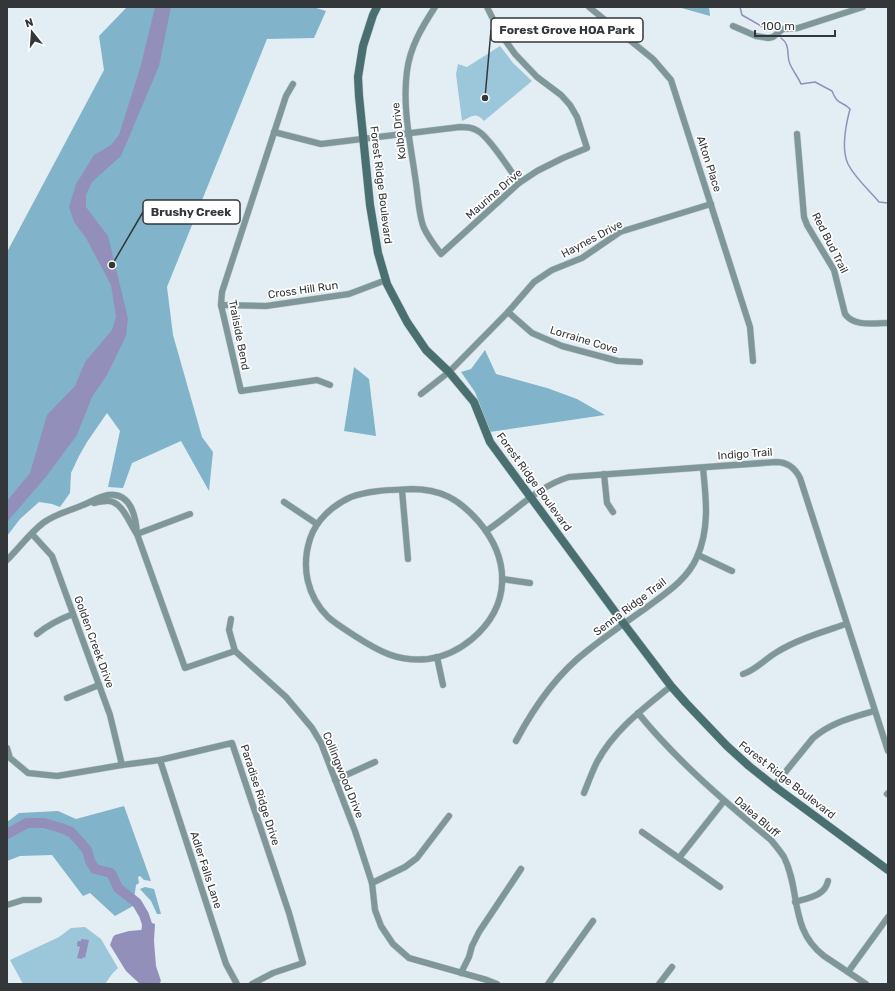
<svg xmlns="http://www.w3.org/2000/svg" width="895" height="991" font-family="Rubik,sans-serif">
	<style>
		.green { fill: #9cc6da }
		.forest { fill: #81b3ca }
		.water { fill: #9290bb }
		.lines { fill: none; stroke-linecap: round; stroke-linejoin: round }
		.stream { stroke: #9290bb; stroke-width: 1.5 }
		.river { stroke: #9290bb; stroke-width: 10 }
		.street-casing { stroke: #bfc9ce; stroke-width: 7 }
		.secondary-casing { stroke: #bfc9ce; stroke-width: 9 }
		.street { stroke: #7f9799; stroke-width: 6 }
		.secondary { stroke: #4a6f71; stroke-width: 8 }
		.labels { text-anchor: middle; dominant-baseline: central; stroke-width: 3.5; stroke-linejoin: round; paint-order: stroke }
		.street-label { font-size: 11px; fill: #33373a; stroke: #fff }
		.leader { fill: none; stroke: #33373a; stroke-width: 1.5 }
		.callout-dot { fill: #33373a; stroke: #fff; stroke-width: 1.5 }
		.callout { fill: #fff; stroke: #33373a; stroke-width: 1.5 }
		.callout-label { font-size: 12px; text-anchor: middle; font-weight: bold; fill: #33373a }
	</style>
	<rect width="100%" height="100%" fill="#e2eef3"/>
	<!-- green -->
	<g class="green">
		<path d="M500 46 513 63 532 81 484 121C475 111 472 117 462 121L456 74 458 64 467 67Z"/>
		<polygon points="85,927 101,939 118,968 112,974 105,984 23,984 10,960 59,937 71,928"/>
	</g>
	<!-- forest -->
	<g class="forest">
		<polygon points="127,7 313,7 326,11 314,38 267,39 167,287 173,335 202,437 213,452 209,491 181,441 132,463 123,488 108,487 120,431 107,413 87,442 79,456 71,473 70,493 60,507 52,504 39,502 20,519 7,536 7,252 104,70 99,36"/>
		<polygon points="678,7 709,7 710,16"/>
		<polygon points="485,350 496,374 547,388 577,399 605,415 490,432 475,392 461,372 471,369"/>
		<polygon points="354,367 369,379 376,436 344,431"/>
		<polygon points="124,806 151,881 144,880 140,876 138,877 139,883 136,885 133,906 115,916 90,893 83,896 52,855 20,856 7,861 7,822 19,813 58,811 76,819"/>
		<polygon points="145,887 154,889 161,914 157,914 151,901 140,889"/>
	</g>
	<!-- water -->
	<g class="water">
		<polygon points="155,7 171,7 159,66 121,156 92,182 86,195 86,207 108,236 128,318 126,336 107,375 92,397 77,435 45,478 7,522 7,501 30,473 47,415 75,386 85,362 112,330 116,317 111,285 86,238 74,222 69,207 76,184 94,155 111,145 119,135 141,65"/>
		<polygon points="152,923 155,924 154,941 156,966 161,981 159,984 151,983 151,984 140,984 126,971 110,945 113,937 115,935 129,931 141,930 146,925"/>
		<polygon points="81,939 89,940 85,958 83,957 82,959 77,958 80,947 77,946 77,943 78,941 81,941"/>
	</g>
	<g class="lines">
		<!-- stream -->
		<g class="stream">
			<polyline points="740,7 742,15 768,30"/>
			<path d="M781 38C791 45 786 55 790 64 793 71 798 77 801 84L815 82 832 91C838 106 841 100 850 109 846 124 841 149 848 164 855 178 869 190 879 202L888 203"/>
		</g>
		<!-- river -->
		<polyline class="river" points="7,834 27,823 44,823 61,828 71,832 81,843 87,850 90,861 95,869 111,873 118,888 137,903 144,915 147,924 146,937"/>
		<!-- street casing -->
		<g class="street-casing">
			<g id="street">
				<path d="M435 7C422 27 410 47 407 71 402 108 411 146 416 183 418 196 419 217 424 228 428 237 435 246 441 254L519 183 537 171 563 158 587 148 577 117 570 105 561 95 537 77 515 54 500 33 487 7"/>
				<polyline points="589,7 653,59 671,80 750,327 753,361"/>
				<polyline points="733,26 756,36 768,38 773,37 783,29 798,28 863,7"/>
				<polyline points="293,84 286,96 222,292 221,305 241,391 317,380 330,385"/>
				<path d="M274 132 321 144 460 127C466 127 472 127 478 131 490 138 510 170 519 183"/>
				<path d="M797 134 804 217 807 225 834 270 845 314C854 327 874 323 888 323"/>
				<polyline points="221,305 266,306 349,294 386,280"/>
				<polyline points="508,312 532,333 562,346 618,361 640,362"/>
				<polyline points="421,394 449,372 508,312 534,282 552,270 582,258 620,232 711,204"/>
				<polyline points="604,474 607,503 613,512"/>
				<path d="M411 489C441 489 459 499 479 522 511 560 511 606 472 639 460 649 444 657 428 659 398 662 380 652 355 636 346 630 336 624 328 617 307 596 301 567 310 539 316 520 333 505 351 497 370 490 392 490 411 489Z"/>
				<polyline points="402,490 408,559"/>
				<polyline points="284,502 317,524"/>
				<path d="M94 503C98 502 102 501 107 501 122 500 129 523 137 534"/>
				<path d="M486 531C514 513 536 487 569 477L776 462C787 462 795 468 800 478L888 751"/>
				<polyline points="32,534 52,556 110,715 122,765"/>
				<polyline points="137,534 190,514"/>
				<polyline points="698,555 732,571"/>
				<path d="M7 560C19 548 30 533 43 523 55 514 69 511 83 505 91 502 100 496 108 495 131 492 136 517 137 534L185 668 235 651"/>
				<polyline points="502,579 530,583"/>
				<polyline points="231,619 229,630 235,651"/>
				<path d="M37 634C48 625 60 619 73 614"/>
				<polyline points="235,651 286,697 312,728 321,743 355,831 372,883 375,910 381,926 393,944 409,958 487,980 497,984"/>
				<polyline points="437,657 443,685"/>
				<path d="M743 674C756 670 765 659 777 652 798 639 823 632 846 624"/>
				<polyline points="67,698 99,685"/>
				<path d="M638 713C677 761 724 801 771 840 776 846 780 851 784 857 801 891 789 929 824 956L866 984"/>
				<path d="M516 741C534 707 557 674 587 651 606 636 626 622 646 608 666 593 687 580 697 557 710 528 706 498 703 468"/>
				<polyline points="7,748 10,758 28,773 57,776 122,765 160,760 232,743 289,913 303,963 273,973 252,984"/>
				<polyline points="160,760 226,964 237,984"/>
				<polyline points="335,780 375,762"/>
				<path d="M774 786 813 738C832 722 851 718 874 711"/>
				<path d="M584 793C588 783 592 772 597 762 614 730 644 708 671 686"/>
				<polyline points="887,794 888,793"/>
				<polyline points="642,832 720,887"/>
				<polyline points="679,858 724,801"/>
				<polyline points="372,883 405,867 417,858 449,816"/>
				<path d="M795 902C808 898 825 896 828 881"/>
				<polyline points="7,905 23,900 39,900"/>
				<polyline points="848,972 888,917"/>
				<polyline points="461,973 469,957 472,946 479,932 521,869"/>
				<polyline points="548,984 593,921"/>
				<polyline points="659,984 672,967"/>
			</g>
		</g>
		<!-- secondary casing -->
		<g class="secondary-casing">
			<polyline id="secondary" points="377,7 373,15 363,46 358,77 359,96 370,205 378,253 387,284 407,322 426,350 449,372 474,402 490,442 624,624 671,686 686,703 727,746 749,766 774,786 888,870"/>
		</g>
		<!-- street -->
		<use href="#street" class="street"/>
		<!-- secondary -->
		<use href="#secondary" class="secondary"/>
	</g>
	<g class="labels">
		<!-- street labels -->
		<g class="street-label">
			<text transform="translate(399 131) rotate(-97)">Kolbo Drive</text>
			<text transform="translate(709 164) rotate(72)">Alton Place</text>
			<text transform="translate(381 185) rotate(83)">Forest Ridge Boulevard</text>
			<text transform="translate(494 194) rotate(-41)">Maurine Drive</text>
			<text transform="translate(592 239) rotate(-28)">Haynes Drive</text>
			<text transform="translate(830 243) rotate(63)">Red Bud Trail</text>
			<text transform="translate(303 290) rotate(-8)">Cross Hill Run</text>
			<text transform="translate(239 335) rotate(79)">Trailside Bend</text>
			<text transform="translate(584 340) rotate(17)">Lorraine Cove</text>
			<text transform="translate(745 454) rotate(-4)">Indigo Trail</text>
			<text transform="translate(534 482) rotate(54)">Forest Ridge Boulevard</text>
			<text transform="translate(630 607) rotate(-37)">Senna Ridge Trail</text>
			<text transform="translate(94 642) rotate(70)">Golden Creek Drive</text>
			<text transform="translate(343 775) rotate(68)">Collingwood Drive</text>
			<text transform="translate(787 780) rotate(38)">Forest Ridge Boulevard</text>
			<text transform="translate(260 795) rotate(72)">Paradise Ridge Drive</text>
			<text transform="translate(757 817) rotate(41)">Dalea Bluff</text>
			<text transform="translate(206 870) rotate(72)">Adler Falls Lane</text>
		</g>
	</g>
	<!-- callouts -->
	<path class="leader" d="M485 98L491 30M112 265L143 212"/>
	<g class="callout-dot">
		<circle cx="485" cy="98" r="4"/>
		<circle cx="112" cy="265" r="4"/>
	</g>
	<g class="callout">
		<rect x="491" y="18" width="152" height="24" rx="4"/>
		<rect x="143" y="200" width="97" height="24" rx="4"/>
	</g>
	<g class="callout-label">
		<text x="567" y="34">Forest Grove HOA Park</text>
		<text x="191" y="216">Brushy Creek</text>
	</g>
	<!-- border -->
	<rect width="895" height="991" fill="none" stroke="#33373a" stroke-width="16"/>
	<!-- north arrow -->
	<g transform="translate(32 32) rotate(343)" stroke="#ffffff" stroke-width="3" paint-order="stroke">
	<path d="M0-3L7 15L0 10L-7 15Z" fill="#33373a"/>
	<text y="-6" font-size="11" font-weight="bold" text-anchor="middle" fill="#33373a">N</text>
	</g>
	<!-- scale -->
	<path d="M755 30v6h80v-6" fill="none" stroke="#33373a" stroke-width="2"/>
	<text x="761" y="30" font-size="12" fill="#33373a" stroke="#ffffff" stroke-width="3" paint-order="stroke">100 m</text>
</svg>
